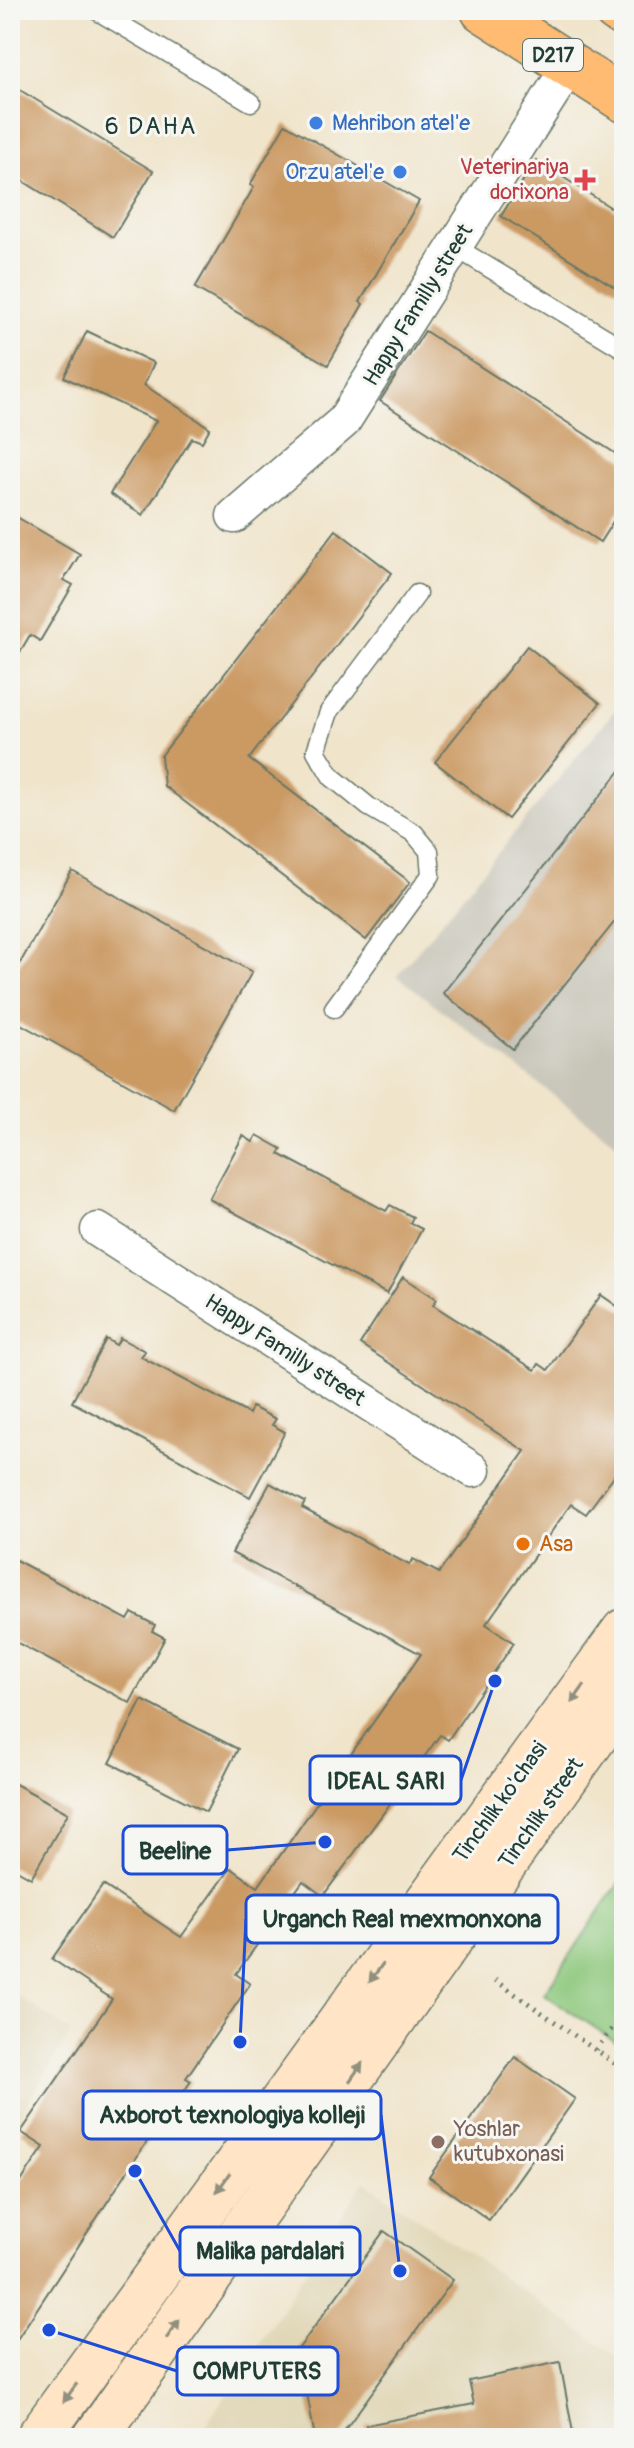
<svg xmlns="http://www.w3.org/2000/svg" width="634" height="2448" font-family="Pangolin,sans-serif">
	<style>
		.built { fill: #e1d7b7 }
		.industrial { fill: #c7c4b8 }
		.green { fill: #8cc77c; stroke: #568258; stroke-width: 2 }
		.building { fill: #cb9a63 }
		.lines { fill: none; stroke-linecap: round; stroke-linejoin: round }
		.lane-casing { stroke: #687768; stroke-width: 21 }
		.street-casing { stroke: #687768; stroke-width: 37 }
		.secondary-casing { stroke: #687768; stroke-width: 47 }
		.primary-casing { stroke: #687768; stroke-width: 47 }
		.path { stroke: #687768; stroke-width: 5; stroke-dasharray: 2 6; stroke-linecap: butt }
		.lane { stroke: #fff; stroke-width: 18 }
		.street { stroke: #fff; stroke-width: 34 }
		.secondary { stroke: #ffe4c6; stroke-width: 44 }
		.primary { stroke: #ffbb71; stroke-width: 44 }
		.oneway { fill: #8f907d }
		.shop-dot { fill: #3f7fe0; stroke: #f6f6f2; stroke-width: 3 }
		.health-dot { fill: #e0444e; stroke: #f6f6f2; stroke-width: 3 }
		.food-dot { fill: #e8710a; stroke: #f6f6f2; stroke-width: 3 }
		.education-dot { fill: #8d6e63; stroke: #f6f6f2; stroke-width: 3 }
		.labels { text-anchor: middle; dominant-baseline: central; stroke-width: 6; stroke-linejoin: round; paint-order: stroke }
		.shield { fill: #f6f6f2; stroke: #60746d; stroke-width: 2 }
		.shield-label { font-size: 20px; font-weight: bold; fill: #1f3d34 }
		.shop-label { font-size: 22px; fill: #366cbe; stroke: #f6f6f2; text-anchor: start }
		.health-label { font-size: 22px; fill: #be3a42; stroke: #f6f6f2; text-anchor: end }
		.street-label { font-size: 22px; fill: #1f3d34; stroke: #f6f6f2 }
		.food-label { font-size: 22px; fill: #c56008; stroke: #f6f6f2; text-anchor: start }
		.education-label { font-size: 22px; fill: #785e54; stroke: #f6f6f2; text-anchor: start }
		.neighbourhood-label { font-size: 24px; letter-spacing: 2px; fill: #1f3d34; stroke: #f6f6f2 }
		.leader { fill: none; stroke: #1d4ed8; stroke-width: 3 }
		.callout-dot { fill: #1d4ed8; stroke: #f6f6f2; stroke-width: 3 }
		.callout { fill: #f6f6f2; stroke: #1d4ed8; stroke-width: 3 }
		.callout-label { font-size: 24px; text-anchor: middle; font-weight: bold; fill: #1f3d34 }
	</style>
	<rect width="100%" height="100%" fill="#f6f6f2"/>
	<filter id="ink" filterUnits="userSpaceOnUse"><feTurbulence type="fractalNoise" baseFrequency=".0125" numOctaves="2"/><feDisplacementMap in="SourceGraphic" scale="16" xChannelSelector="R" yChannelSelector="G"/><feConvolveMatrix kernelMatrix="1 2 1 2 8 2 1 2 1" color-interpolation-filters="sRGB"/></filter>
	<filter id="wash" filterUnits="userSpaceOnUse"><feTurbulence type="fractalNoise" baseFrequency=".006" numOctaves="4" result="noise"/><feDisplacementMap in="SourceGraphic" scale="32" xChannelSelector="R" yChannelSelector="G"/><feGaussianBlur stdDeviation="1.8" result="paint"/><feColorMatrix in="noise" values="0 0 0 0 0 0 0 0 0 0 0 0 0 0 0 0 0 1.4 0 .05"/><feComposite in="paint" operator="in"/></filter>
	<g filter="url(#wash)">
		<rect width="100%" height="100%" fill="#f0e4ca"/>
		<!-- built -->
		<g class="built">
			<polygon points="10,1991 71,2032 10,2131"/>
			<polygon points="364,2181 624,2361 624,2438 198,2438"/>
		</g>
		<!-- industrial -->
		<polygon class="industrial" points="624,699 624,1149 397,976"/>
		<!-- green -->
		<polygon class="green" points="624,1875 624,2047 544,1994"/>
		<g id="blocks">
			<!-- building -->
			<g class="building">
				<polygon points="10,84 153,171 113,237 10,173"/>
				<polygon points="285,124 419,201 360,302 363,304 328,365 195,288 254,187 250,185"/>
				<polygon points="536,160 624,216 624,293 501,216"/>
				<polygon points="87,331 154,363 144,385 210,428 202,442 192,438 143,515 110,494 156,421 64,377"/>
				<polygon points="425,331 624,459 624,504 600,542 380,401"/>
				<polygon points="10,513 80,554 64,580 73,585 40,641 30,635 10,669"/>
				<polygon points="336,530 392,573 249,759 410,882 366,940 164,786 161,756"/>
				<polygon points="527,646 600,703 508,819 435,762"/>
				<polygon points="624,766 624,910 513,1049 443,993"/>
				<polygon points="72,871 252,972 174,1110 10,1018 10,981"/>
				<polygon points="257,1135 282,1149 279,1154 386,1211 390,1205 413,1217 410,1223 422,1229 387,1294 209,1199 243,1136 253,1142"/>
				<polygon points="403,1277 437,1299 433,1305 535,1370 539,1364 548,1370 601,1295 624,1311 624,1462 586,1514 571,1504 486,1624 514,1643 448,1740 440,1735 323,1896 303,1881 236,1974 250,1984 186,2078 191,2081 158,2130 156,2128 10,2350 10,2198 44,2147 21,2132 112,1999 52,1959 103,1885 181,1937 231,1868 258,1887 421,1654 232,1553 270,1483 305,1502 302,1508 409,1565 413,1559 439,1573 525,1451 360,1344"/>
				<polygon points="120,1338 145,1351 141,1357 249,1414 252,1407 276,1419 272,1425 285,1432 250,1497 72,1402 106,1339 116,1345"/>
				<polygon points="10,1557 128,1620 132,1613 155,1625 152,1631 165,1638 130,1703 10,1639"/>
				<polygon points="142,1700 238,1749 206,1812 110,1763"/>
				<polygon points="10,1781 68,1813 31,1878 10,1866"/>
				<polygon points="515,2057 575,2099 489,2220 429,2177"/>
				<polygon points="384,2231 453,2280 339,2438 315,2438 299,2348"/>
				<polygon points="560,2362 574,2438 367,2438 366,2425 474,2404 469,2381"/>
			</g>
		</g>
	</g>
	<g filter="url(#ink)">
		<use href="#blocks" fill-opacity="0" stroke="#687768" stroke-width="2"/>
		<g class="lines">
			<!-- lane casing -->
			<g class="lane-casing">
				<g id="lane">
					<polyline points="96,10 251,102"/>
					<polyline points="455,247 624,349"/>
					<polyline points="334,1008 431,875 429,851 414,833 369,807 332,777 316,751 329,712 417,594"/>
				</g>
			</g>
			<!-- street casing -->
			<g class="street-casing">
				<g id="street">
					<polyline points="234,516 343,422 570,65"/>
					<polyline points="98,1230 473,1470"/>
				</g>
			</g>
			<!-- secondary casing -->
			<g class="secondary-casing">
				<g id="secondary">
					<polyline points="38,2438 624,1631"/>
					<polyline points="95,2438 624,1696"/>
				</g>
			</g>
			<!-- primary casing -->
			<g class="primary-casing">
				<g id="primary">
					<polyline points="483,10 624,100"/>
					<polyline points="616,10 624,15"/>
				</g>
			</g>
			<!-- path -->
			<g class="path">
				<polyline points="495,1980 624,2070"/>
				<polyline points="596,2050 624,2012"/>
			</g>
			<!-- lane -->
			<use href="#lane" class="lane"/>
			<!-- street -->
			<use href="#street" class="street"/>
			<!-- secondary -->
			<use href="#secondary" class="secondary"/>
			<!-- primary -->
			<use href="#primary" class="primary"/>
		</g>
		<!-- one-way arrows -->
		<defs><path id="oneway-solid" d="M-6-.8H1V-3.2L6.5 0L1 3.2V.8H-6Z" transform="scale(2)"/></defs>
		<g class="oneway">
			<use href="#oneway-solid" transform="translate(578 1694) rotate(126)"/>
			<use href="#oneway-solid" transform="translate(376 1973) rotate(126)"/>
			<use href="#oneway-solid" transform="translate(356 2072) rotate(-55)"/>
			<use href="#oneway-solid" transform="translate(223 2183) rotate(126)"/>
			<use href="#oneway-solid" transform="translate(173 2329) rotate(-55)"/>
			<use href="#oneway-solid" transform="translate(70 2393) rotate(126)"/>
		</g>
	</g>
	<!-- markers -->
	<g class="shop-dot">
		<circle cx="316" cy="123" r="8"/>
		<circle cx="400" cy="172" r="8"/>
	</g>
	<path class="health-dot" d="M581 168h8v8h8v8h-8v8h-8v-8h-8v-8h8z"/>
	<circle class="food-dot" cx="523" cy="1544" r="8"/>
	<circle class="education-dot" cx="438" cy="2142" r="8"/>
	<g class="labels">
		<!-- shield labels -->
		<rect class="shield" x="523" y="39" width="60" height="32" rx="6"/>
		<g class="shield-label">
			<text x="553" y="55">D217</text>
		</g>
		<!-- shop labels -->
		<g class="shop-label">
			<text x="332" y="123">Mehribon atel'e</text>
			<text x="384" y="172" text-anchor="end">Orzu atel'e</text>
		</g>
		<!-- health labels -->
		<g class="health-label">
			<text x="569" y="167">Veterinariya<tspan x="569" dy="25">dorixona</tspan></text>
		</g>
		<!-- street labels -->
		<g class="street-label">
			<text transform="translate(418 305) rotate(-58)">Happy Familly street</text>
			<text transform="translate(285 1350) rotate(33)">Happy Familly street</text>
			<text transform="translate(500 1802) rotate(-54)">Tinchlik ko'chasi</text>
			<text transform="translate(541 1813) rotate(-55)">Tinchlik street</text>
		</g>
		<!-- food labels -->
		<g class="food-label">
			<text x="539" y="1544">Asa</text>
		</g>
		<!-- education labels -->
		<g class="education-label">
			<text x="454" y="2129">Yoshlar<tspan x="454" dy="25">kutubxonasi</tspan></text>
		</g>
		<!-- neighbourhood labels -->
		<g class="neighbourhood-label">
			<text x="151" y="126">6 DAHA</text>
		</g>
	</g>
	<!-- callouts -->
	<path class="leader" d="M495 1681L461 1780M325 1842L227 1850M240 2042L246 1919M400 2271L381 2115M135 2171L180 2251M49 2330L177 2371"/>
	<g class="callout-dot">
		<circle cx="495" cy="1681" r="8"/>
		<circle cx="325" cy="1842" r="8"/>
		<circle cx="240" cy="2042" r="8"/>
		<circle cx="400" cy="2271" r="8"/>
		<circle cx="135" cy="2171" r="8"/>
		<circle cx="49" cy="2330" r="8"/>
	</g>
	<g class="callout">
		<rect x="310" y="1756" width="151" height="48" rx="8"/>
		<rect x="123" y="1826" width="104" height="48" rx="8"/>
		<rect x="246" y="1895" width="312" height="48" rx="8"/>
		<rect x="83" y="2091" width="298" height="48" rx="8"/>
		<rect x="180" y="2227" width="180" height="48" rx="8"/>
		<rect x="177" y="2347" width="161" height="48" rx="8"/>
	</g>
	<g class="callout-label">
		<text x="386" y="1789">IDEAL SARI</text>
		<text x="175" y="1859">Beeline</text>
		<text x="402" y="1927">Urganch Real mexmonxona</text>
		<text x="232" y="2123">Axborot texnologiya kolleji</text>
		<text x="270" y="2259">Malika pardalari</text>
		<text x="257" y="2379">COMPUTERS</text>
	</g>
	<!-- margin -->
	<rect width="634" height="2448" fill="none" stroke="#f6f6f2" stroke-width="40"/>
</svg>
